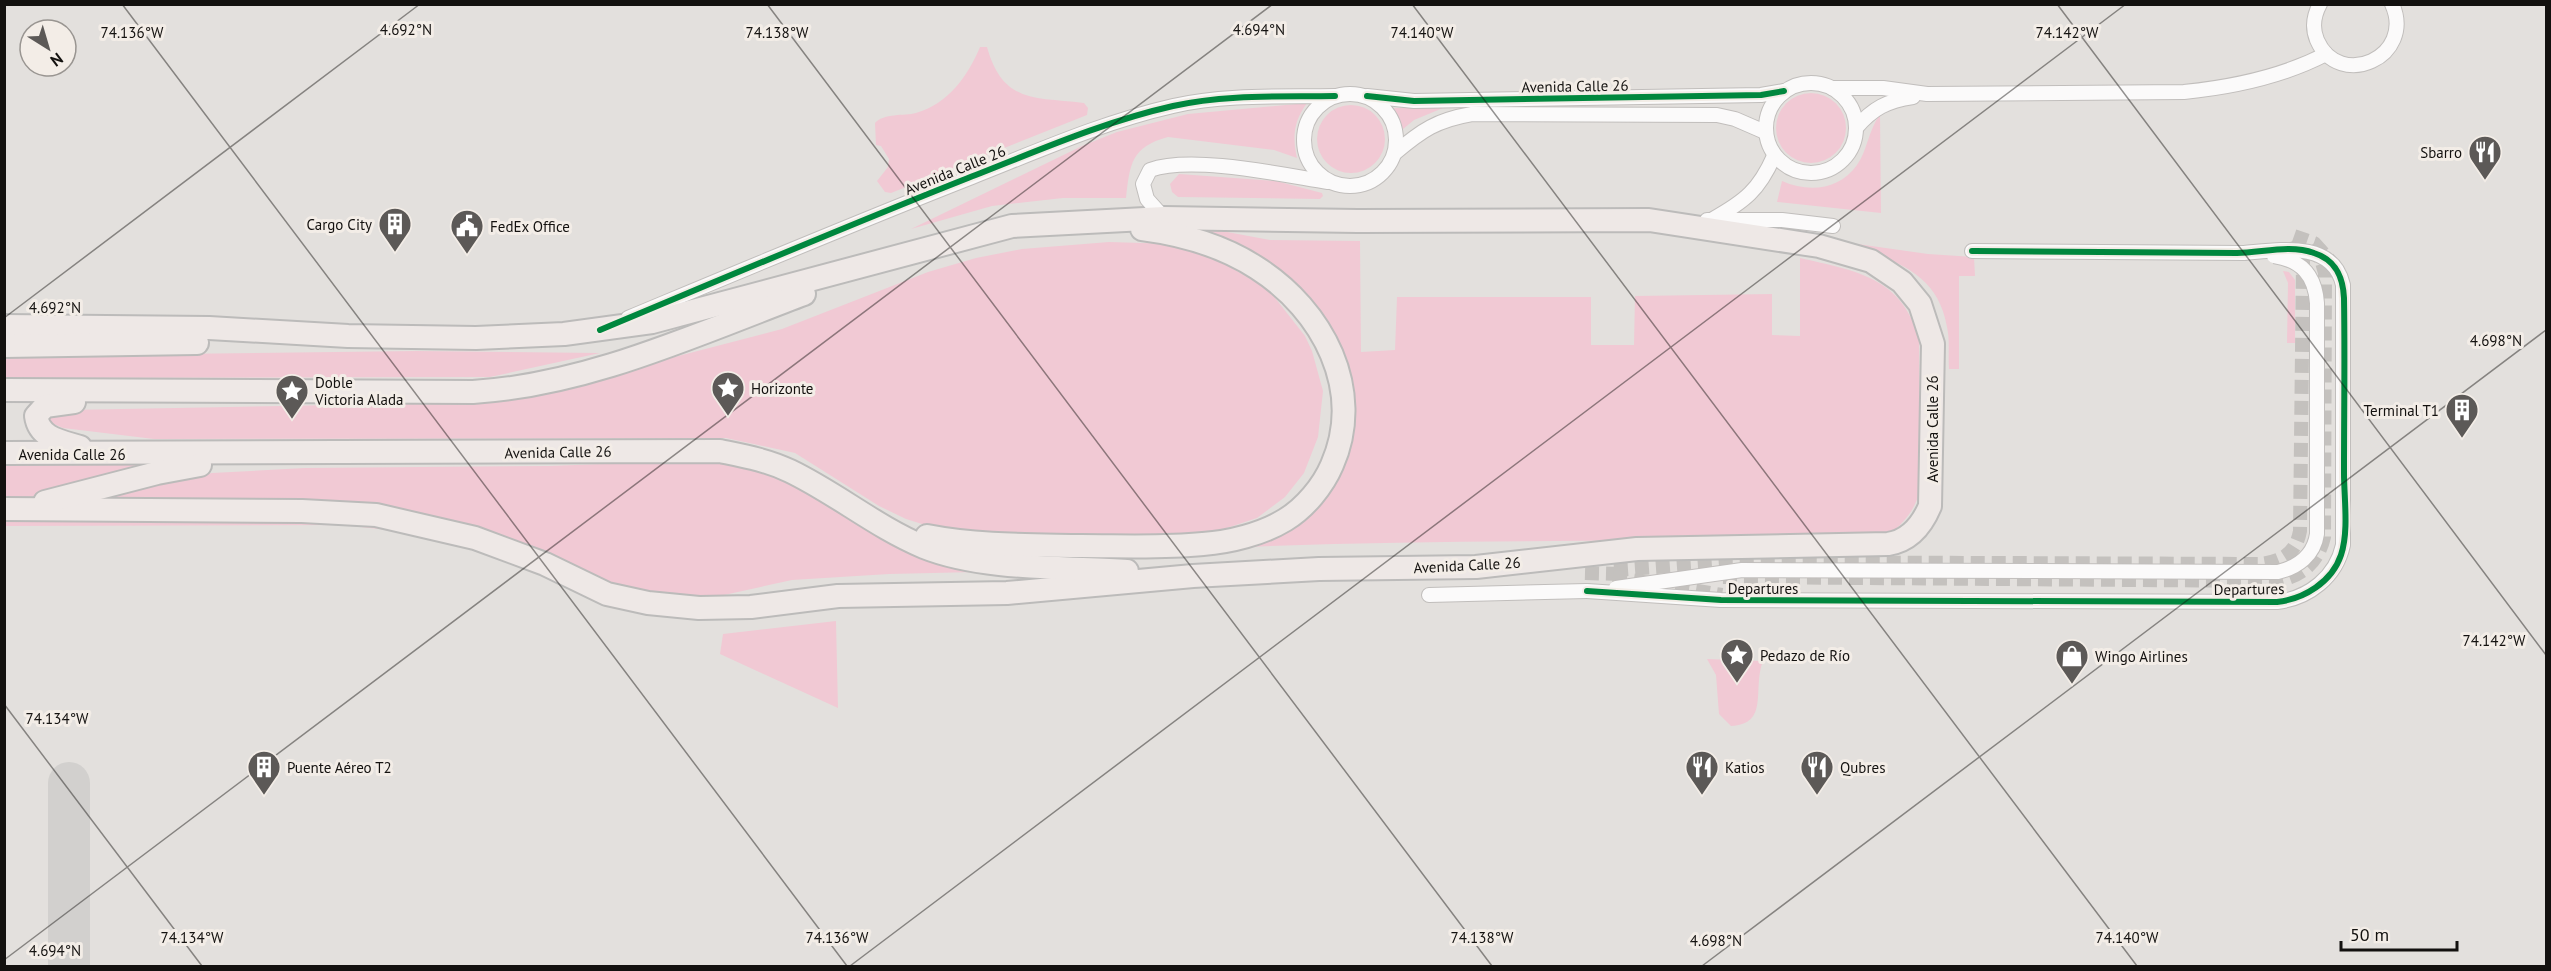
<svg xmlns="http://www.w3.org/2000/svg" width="2551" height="971" font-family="'PT Sans',sans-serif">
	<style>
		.green { fill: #f1c9d4 }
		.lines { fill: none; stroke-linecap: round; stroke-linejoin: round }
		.taxiway { stroke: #d2d0ce; stroke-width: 42 }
		.minor-tunnel { stroke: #c4c1be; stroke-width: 14; stroke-dasharray: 14 7; stroke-linecap: butt }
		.minor-casing { stroke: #c1bebc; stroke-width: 16 }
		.primary-casing { stroke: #bcbbba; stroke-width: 26 }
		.minor { stroke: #fbfafa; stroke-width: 14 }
		.primary { stroke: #eee8e6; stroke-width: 22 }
		.minor-bridge-casing { stroke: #c1bebc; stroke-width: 16; stroke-linecap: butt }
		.minor-bridge { stroke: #fbfafa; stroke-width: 14 }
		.cycleway-casing { stroke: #f3ede7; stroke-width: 10 }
		.cycleway { stroke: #00873e; stroke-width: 6 }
		.ticks { fill: none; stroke: #13110f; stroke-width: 1.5; stroke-opacity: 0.45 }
		.labels { text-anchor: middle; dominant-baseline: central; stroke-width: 6; stroke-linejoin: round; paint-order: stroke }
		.street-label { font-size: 15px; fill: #13110f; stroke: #f3ede7 }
		.poi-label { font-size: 15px; fill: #13110f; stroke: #f3ede7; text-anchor: start }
		.ticks-label { font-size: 15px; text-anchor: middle; fill: #13110f; stroke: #f3ede7; stroke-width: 6; stroke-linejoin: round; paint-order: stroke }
	</style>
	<rect width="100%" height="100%" fill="#e3e0dd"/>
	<!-- green -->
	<g class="green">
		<path d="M980 47H987C1003 104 1035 97 1084 103L1088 108 1087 115 891 193 885 192 877 181 888 167 889 159 881 146 876 145 875 123C884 113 904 116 916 113 948 104 968 76 980 47Z"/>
		<circle cx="1811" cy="128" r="35"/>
		<path d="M1307 103C1294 121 1292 136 1297 158L1274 150 1168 137C1131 147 1130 164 1126 198H1063L992 206 911 229 1082 146 1117 132 1188 114Z"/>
		<circle cx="1351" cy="139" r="34"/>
		<polygon points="1394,108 1443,108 1414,120 1403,129"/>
		<path d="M1880 114 1881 213 1777 202 1782 181C1809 193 1839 190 1857 165 1867 151 1868 132 1880 114Z"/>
		<polygon points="1179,174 1276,181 1322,193 1323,196 1320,199 1178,197 1172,192 1170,184"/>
		<path d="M1168 221 1270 240 1360 241 1361 352 1395 350 1397 297H1591V345H1634L1635 296 1772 294V335L1800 336V258C1856 271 1903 277 1919 340L1920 464C1924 495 1914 514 1890 534 1676 544 1461 538 1247 547L1325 492 1343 355 1336 337 1323 317Z"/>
		<path d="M1836 241 1928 254 1974 257 1975 276H1959V369H1949C1948 355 1950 340 1947 327 1937 267 1885 258 1836 241Z"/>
		<polygon points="1109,242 1176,244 1202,251 1268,289 1305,336 1312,351 1323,391 1318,437 1304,473 1285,497 1257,518 1203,536 954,534 906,519 879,506 795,453 726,438 154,439 63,428 49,422 50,413 69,410 501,402 782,329 928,272 976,258 1022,249"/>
		<polygon points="2283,271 2289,272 2295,280 2295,343 2287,343 2288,283"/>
		<polygon points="417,351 600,353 490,377 5,378 4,356"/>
		<polygon points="655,462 724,462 759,467 976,572 889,574 792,580 715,597 653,596 593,577 473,526 372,506 88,500 212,473 305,468 549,466"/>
		<polygon points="4,464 152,465 19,500 5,500"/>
		<polygon points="4,518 343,519 415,527 491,555 415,533 343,525 5,526"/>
		<polygon points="836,621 838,708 720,654 723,634"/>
		<path d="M1707 659 1763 661C1752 689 1770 724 1731 726L1719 714 1716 675Z"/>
	</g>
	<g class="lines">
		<!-- taxiway -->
		<polyline class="taxiway" points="69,966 69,783"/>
		<!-- minor-tunnel -->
		<g class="minor-tunnel">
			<polyline points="2294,236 2314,243 2332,263"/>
			<path d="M1614 570 1729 562 2261 564C2283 561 2296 553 2300 531L2303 261 2296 240"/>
			<polyline points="1585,573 1622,574"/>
			<polyline points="1613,577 1722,595"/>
			<path d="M1723 577 2275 581C2301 577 2318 563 2324 537L2325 273 2321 259 2315 253"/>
		</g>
		<!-- minor casing -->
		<g class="minor-casing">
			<g id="minor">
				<path d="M2320 4C2314 15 2312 28 2317 40 2339 91 2416 57 2392 4"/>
				<circle cx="1811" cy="128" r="45"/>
				<path d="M1832 88H1883L1927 94 2184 92C2233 87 2282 77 2326 54"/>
				<circle cx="1350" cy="140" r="46"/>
				<polyline points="1367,96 1414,101 1761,95 1784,91"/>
				<path d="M1856 128C1873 108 1887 101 1913 97"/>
				<path d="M1395 153C1422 130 1437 120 1472 114L1717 115 1735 119 1765 132"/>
				<path d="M1164 218 1147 199 1143 184 1150 170C1192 155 1283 175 1328 182"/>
				<path d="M1713 219C1745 201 1759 190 1774 156"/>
				<polyline points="1707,220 1782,220 1833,226"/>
				<polyline points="1972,251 2244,253"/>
				<path d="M628 318C743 270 857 222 972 177 1038 151 1103 122 1173 106 1225 94 1282 97 1335 96"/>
				<polyline points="1429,595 1587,591"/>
			</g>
		</g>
		<!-- primary casing -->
		<g class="primary-casing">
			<g id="primary">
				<path d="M4 326 209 328 348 336 476 338 564 334 652 322 1012 226 1164 218 1358 221 1649 220 1819 246 1871 261 1902 282 1920 304 1933 344 1930 506C1922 525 1909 541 1888 544L1637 549 1476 567 1319 569 1193 576 1007 593 838 596 751 607 699 608 648 603 607 594 545 564 475 538 376 515 302 511 4 509"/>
				<polyline points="4,346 197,343"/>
				<path d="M4 390 473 392C588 385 697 334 804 294"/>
				<path d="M74 402 45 406 36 416C39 438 60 441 80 447"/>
				<path d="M4 453 720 451C744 456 767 460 790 471 836 493 876 527 924 547 981 570 1065 567 1127 571"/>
				<polyline points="45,502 157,473 200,465"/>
				<path d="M927 536C978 546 1030 545 1081 546 1121 546 1163 548 1203 544 1230 542 1262 534 1285 520 1305 508 1323 486 1332 465 1365 390 1323 310 1257 268 1223 246 1181 234 1142 229"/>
			</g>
		</g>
		<!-- minor -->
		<use href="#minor" class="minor"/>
		<!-- primary -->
		<use href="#primary" class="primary"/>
		<!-- minor-bridge casing -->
		<g class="minor-bridge-casing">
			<g id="minor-bridge">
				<path d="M1616 588 1742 570 2278 572C2298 567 2314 555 2317 534V303C2315 275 2301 260 2274 256"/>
				<path d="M1587 591 1721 600 2277 602C2309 598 2336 577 2343 545V285C2333 240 2279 250 2244 253"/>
			</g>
		</g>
		<!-- minor-bridge -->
		<use href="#minor-bridge" class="minor-bridge"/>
		<!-- cycleway casing -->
		<g class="cycleway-casing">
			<g id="cycleway">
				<polyline points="1367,96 1414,101 1761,95 1784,91"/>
				<path d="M600 330C722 279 844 227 968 178 1035 152 1102 122 1173 106 1225 94 1282 97 1335 96"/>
				<path d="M1587 591 1721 600 2277 602C2304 599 2332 582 2341 555 2349 531 2344 498 2344 473 2344 415 2345 356 2344 298 2343 277 2336 260 2314 253 2290 244 2261 253 2237 253 2148 252 2060 252 1972 251"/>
			</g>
		</g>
		<!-- cycleway -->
		<use href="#cycleway" class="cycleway"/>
	</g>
	<!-- ticks -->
	<path class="ticks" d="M122 4 847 966M767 4 1492 966M1412 4 2137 966M2057 4 2546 655M4 318 420 4M4 704 202 966M4 960 1273 4M850 966 2126 4M1702 966 2546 330"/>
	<!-- icons -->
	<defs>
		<g id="restaurant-pin" transform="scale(1.725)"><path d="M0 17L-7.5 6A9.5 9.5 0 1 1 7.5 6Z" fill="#5c5957" stroke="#f3ede7"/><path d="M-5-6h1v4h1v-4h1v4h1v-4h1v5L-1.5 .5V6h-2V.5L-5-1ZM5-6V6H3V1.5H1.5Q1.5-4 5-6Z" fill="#fff"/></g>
		<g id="building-pin" transform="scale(1.725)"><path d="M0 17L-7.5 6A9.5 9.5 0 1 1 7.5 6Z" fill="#5c5957" stroke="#f3ede7"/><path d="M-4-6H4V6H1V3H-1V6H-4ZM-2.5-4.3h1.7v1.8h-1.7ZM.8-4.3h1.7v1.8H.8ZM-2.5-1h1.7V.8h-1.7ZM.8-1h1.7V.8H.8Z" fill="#fff"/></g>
		<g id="civic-pin" transform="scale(1.725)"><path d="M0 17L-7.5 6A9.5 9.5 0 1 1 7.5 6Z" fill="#5c5957" stroke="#f3ede7"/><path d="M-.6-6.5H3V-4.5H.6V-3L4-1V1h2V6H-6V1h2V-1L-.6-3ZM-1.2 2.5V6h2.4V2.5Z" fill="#fff"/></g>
		<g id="sight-pin" transform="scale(1.725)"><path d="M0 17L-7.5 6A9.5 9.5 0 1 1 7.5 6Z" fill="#5c5957" stroke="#f3ede7"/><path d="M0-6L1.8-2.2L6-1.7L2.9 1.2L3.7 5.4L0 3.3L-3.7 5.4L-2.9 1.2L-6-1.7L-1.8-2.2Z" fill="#fff"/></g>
		<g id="shop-pin" transform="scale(1.725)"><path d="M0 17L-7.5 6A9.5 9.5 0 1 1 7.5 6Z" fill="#5c5957" stroke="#f3ede7"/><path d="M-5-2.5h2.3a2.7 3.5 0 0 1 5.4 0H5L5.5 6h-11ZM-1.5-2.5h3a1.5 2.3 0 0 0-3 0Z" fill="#fff"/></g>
	</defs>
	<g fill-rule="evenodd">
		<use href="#restaurant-pin" x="2485" y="152"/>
		<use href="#building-pin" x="395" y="224"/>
		<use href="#civic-pin" x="467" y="226"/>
		<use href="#sight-pin" x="728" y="388"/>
		<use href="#sight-pin" x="292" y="391"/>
		<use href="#building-pin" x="2462" y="410"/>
		<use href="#sight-pin" x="1737" y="655"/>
		<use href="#shop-pin" x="2072" y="656"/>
		<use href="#building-pin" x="264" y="767"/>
		<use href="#restaurant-pin" x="1702" y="767"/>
		<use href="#restaurant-pin" x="1817" y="767"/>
	</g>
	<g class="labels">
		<!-- street labels -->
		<g class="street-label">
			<text transform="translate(1575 86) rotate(-1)">Avenida Calle 26</text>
			<text transform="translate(955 170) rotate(-22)">Avenida Calle 26</text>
			<text transform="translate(1932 429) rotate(-90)">Avenida Calle 26</text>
			<text transform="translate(558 452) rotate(-1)">Avenida Calle 26</text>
			<text x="72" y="454">Avenida Calle 26</text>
			<text transform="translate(1467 565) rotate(-3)">Avenida Calle 26</text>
			<text x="1763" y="588">Departures</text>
			<text transform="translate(2249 589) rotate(-1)">Departures</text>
		</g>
		<!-- poi labels -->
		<g class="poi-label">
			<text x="2462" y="152" text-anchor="end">Sbarro</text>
			<text x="372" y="224" text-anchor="end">Cargo City</text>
			<text x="490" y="226">FedEx Office</text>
			<text x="315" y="382">Doble<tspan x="315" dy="17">Victoria Alada</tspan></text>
			<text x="751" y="388">Horizonte</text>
			<text x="2439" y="410" text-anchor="end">Terminal T1</text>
			<text x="1760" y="655">Pedazo de Río</text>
			<text x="2095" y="656">Wingo Airlines</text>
			<text x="287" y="767">Puente Aéreo T2</text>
			<text x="1725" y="767">Katios</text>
			<text x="1840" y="767">Qubres</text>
		</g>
	</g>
	<g class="ticks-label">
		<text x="406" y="35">4.692°N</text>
		<text x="1259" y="35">4.694°N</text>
		<text x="132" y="38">74.136°W</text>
		<text x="2067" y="38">74.142°W</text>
		<text x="777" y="38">74.138°W</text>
		<text x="1422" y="38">74.140°W</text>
		<text x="55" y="313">4.692°N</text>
		<text x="2496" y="346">4.698°N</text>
		<text x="2494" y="646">74.142°W</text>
		<text x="57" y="724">74.134°W</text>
		<text x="192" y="943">74.134°W</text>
		<text x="837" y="943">74.136°W</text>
		<text x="1482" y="943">74.138°W</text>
		<text x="2127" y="943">74.140°W</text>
		<text x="1716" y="946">4.698°N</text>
		<text x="55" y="956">4.694°N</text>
	</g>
	<!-- border -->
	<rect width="2551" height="971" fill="none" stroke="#13110f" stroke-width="12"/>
	<!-- north arrow -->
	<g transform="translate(48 48) rotate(143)"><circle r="28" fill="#f3ede7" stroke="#999591" stroke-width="1.5"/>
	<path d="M0-4.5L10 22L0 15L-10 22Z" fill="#5c5957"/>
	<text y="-9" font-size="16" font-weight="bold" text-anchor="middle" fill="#13110f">N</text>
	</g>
	<!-- scale -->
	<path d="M2341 941v9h116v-9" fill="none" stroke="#13110f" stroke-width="3"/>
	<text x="2350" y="941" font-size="18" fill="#13110f" stroke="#f3ede7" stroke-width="4.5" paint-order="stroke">50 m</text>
</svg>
